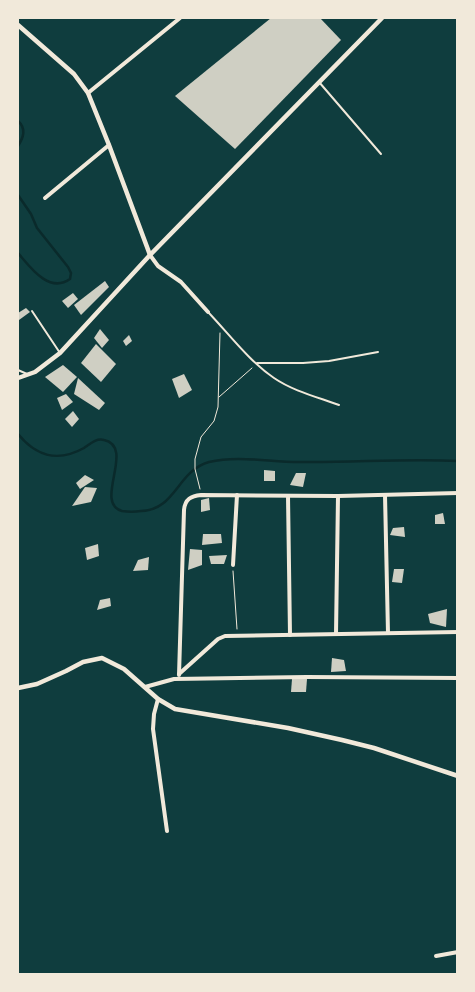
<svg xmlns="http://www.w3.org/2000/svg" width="475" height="992" font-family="Merriweather,serif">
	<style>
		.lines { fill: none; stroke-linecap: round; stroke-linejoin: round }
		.stream { stroke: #0a2a2b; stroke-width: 2.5 }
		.building { fill: #cfcfc3 }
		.path { stroke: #f1e9da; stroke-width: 1 }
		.service { stroke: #f1e9da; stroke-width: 2 }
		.minor { stroke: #f1e9da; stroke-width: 4 }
		.tertiary { stroke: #f1e9da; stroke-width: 4.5 }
	</style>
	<rect width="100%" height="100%" fill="#0f3d3e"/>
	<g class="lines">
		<!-- stream -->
		<g class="stream">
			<path d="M18 121C27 129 23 138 18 146"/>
			<path d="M18 195 31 214 37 228 68 267 71 273 70 279C49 294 30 267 18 253"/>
			<path d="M18 434C36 456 57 463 84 448 90 444 96 438 104 440 136 447 93 503 122 511 128 512 135 512 141 511 176 510 177 471 209 462 238 455 269 462 299 462 352 463 405 458 458 461"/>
		</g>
	</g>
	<!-- building -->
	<g class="building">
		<polygon points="271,18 320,18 341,40 235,149 175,96"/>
		<polygon points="105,281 109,287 81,315 74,305"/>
		<polygon points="73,293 78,299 68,308 62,301"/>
		<polygon points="26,308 30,312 19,320 18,313"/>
		<polygon points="100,329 109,340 102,348 94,338"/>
		<polygon points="129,335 132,341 126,346 123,341"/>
		<polygon points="96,344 116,364 101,382 81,363"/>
		<polygon points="63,365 77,377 63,392 45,377"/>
		<polygon points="184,374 192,390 179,398 172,379"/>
		<polygon points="78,378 105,403 99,410 74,394"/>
		<polygon points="66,394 73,402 62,410 57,398"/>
		<polygon points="73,411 79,419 72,427 65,419"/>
		<polygon points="264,470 275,471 275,481 264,481"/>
		<polygon points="296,473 306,473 303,487 290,485"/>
		<polygon points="85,475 94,480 80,489 76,483"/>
		<polygon points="85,487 97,488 91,502 72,506"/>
		<polygon points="209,498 210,510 201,512 201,500"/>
		<polygon points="443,513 445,524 435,524 435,515"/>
		<polygon points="404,527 405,537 390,535 393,528"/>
		<polygon points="203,534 221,534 222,543 202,545"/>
		<polygon points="98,544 99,556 87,560 85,548"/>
		<polygon points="190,549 202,550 202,565 188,570"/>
		<polygon points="227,555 224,564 211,564 209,556"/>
		<polygon points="149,557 148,570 133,571 138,560"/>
		<polygon points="394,569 404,569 402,583 392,582"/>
		<polygon points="110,598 111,606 97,610 100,600"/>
		<polygon points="447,609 446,627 430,623 428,614"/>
		<polygon points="332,658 344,660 346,671 331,672"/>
		<polygon points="292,679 307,679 306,692 291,692"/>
	</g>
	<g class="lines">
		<!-- path -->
		<g class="path">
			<polyline points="219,397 252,368"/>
			<polyline points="200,489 195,469 195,459 201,437 214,421 218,407 220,333"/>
			<polyline points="233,571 237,629"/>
		</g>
		<!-- service -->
		<g class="service">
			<polyline points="319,82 381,154"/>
			<polyline points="32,311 60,353"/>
			<path d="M208 312C229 334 249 361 274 378 293 391 317 397 339 405"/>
			<polyline points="257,363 303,363 329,361 378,352"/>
			<polyline points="18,370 27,374"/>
		</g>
		<!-- minor -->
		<g class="minor">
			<polyline points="88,93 180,18"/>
			<polyline points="45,198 109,145"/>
			<polyline points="150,255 158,266 181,282 208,312"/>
			<polyline points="385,495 388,633"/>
			<polyline points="288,496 290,635"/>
			<polyline points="233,565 237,495"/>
			<polyline points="336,634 338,496"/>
			<polyline points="179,674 218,639 225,636 458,632"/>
			<path d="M179 675 184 510C185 499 191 496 201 495L338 496 458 493"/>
			<polyline points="145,687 174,679 307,677 458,678"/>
			<polyline points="158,699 154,714 153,729 167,831"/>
			<polyline points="436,956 458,952"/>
		</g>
		<!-- tertiary -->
		<g class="tertiary">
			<polyline points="18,25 74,74 88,93 109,145 150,255"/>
			<polyline points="18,378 35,372 60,353 150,255 382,18"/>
			<polyline points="18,688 37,684 66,671 83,662 102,658 124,669 158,699 175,709 288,728 342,740 374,748 458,776"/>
		</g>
	</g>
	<!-- border -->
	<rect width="475" height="992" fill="none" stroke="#f1e9da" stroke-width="38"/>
</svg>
